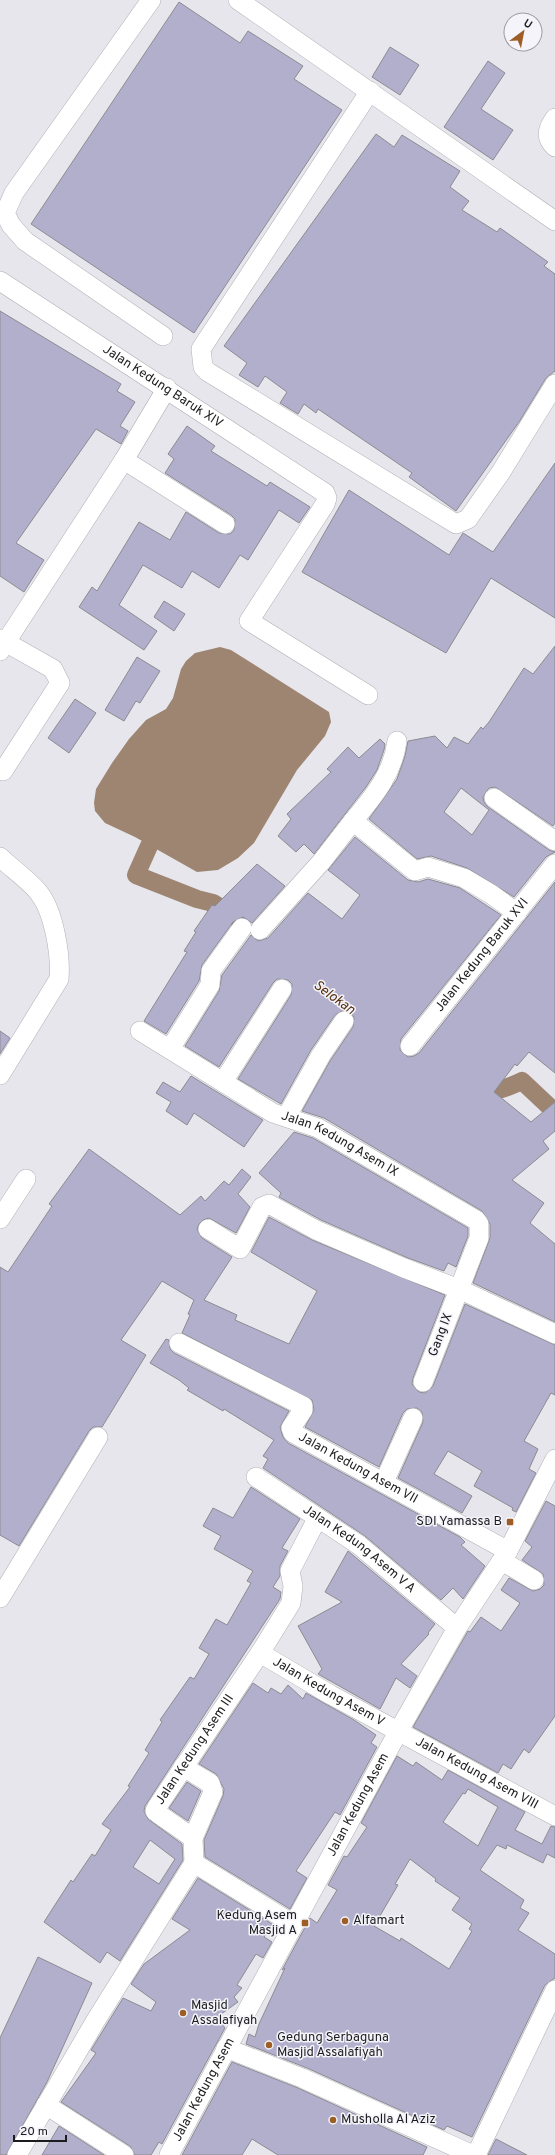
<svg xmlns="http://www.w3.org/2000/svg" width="555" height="2155" font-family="Overpass,sans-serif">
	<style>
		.water { fill: #9e8572 }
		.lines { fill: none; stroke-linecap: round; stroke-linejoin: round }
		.canal { stroke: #9e8572; stroke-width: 18 }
		.building { fill: #b2afcd; stroke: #8c8b91; fill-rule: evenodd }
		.minor-casing { stroke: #b0b0b6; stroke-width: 20 }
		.minor { stroke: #fff; stroke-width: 19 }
		.poi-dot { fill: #9c5e24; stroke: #f4f4fa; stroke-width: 1.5 }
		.labels { text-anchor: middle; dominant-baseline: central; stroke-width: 3; stroke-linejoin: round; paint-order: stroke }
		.street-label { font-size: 13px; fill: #1c1c1e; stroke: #f4f4fa }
		.poi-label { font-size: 13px; fill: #1c1c1e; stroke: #f4f4fa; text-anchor: start }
		.water-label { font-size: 14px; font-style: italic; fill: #55300d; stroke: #f4f4fa }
	</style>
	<rect width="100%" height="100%" fill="#e7e6ed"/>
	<!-- water -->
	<polygon class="water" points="220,647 231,650 329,712 331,722 325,736 297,770 254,843 238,858 218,870 197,872 135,837 105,823 95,811 94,803 96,789 112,763 129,739 146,720 166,709 173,698 181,669 186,661 195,653"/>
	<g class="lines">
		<!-- canal -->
		<g class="canal">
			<polyline points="149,846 136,875 197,899 213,903 237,918"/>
			<path d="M473 1083C493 1095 502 1090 522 1081L555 1112"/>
		</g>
	</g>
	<!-- building -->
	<g class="building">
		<polygon points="179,2 240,43 248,31 303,66 294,79 342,110 194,333 31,224"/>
		<polygon points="390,47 419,65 400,95 372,77"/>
		<polygon points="488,61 505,73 481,109 513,130 493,160 444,127"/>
		<polygon points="376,134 394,147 402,135 460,171 450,187 469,201 462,210 497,232 500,228 548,262 544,266 555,274 555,371 546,378 519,422 456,511 409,477 412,473 318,409 316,413 304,404 298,414 280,403 287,392 265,376 258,387 239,375 247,363 224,346"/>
		<polygon points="0,311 121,384 117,391 135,402 120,426 128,431 121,444 96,429 16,543 44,560 24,592 0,576"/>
		<polygon points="187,426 215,446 211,451 267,486 270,482 310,507 299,523 279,510 248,560 240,555 219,588 192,571 182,588 143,565 119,605 157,631 144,650 79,607 92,587 97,591 139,522 170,540 186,512 219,533 230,534 234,530 235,519 231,515 165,473 174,459 168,454"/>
		<polygon points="555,463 555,618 491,578 446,653 302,572 349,490 449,555 463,533 493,552"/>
		<polygon points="164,601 185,614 174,631 154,617"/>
		<path d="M555 646V823L553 826 495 787 489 788 483 797 484 802 488 807 549 850 555 852 546 857 514 897 467 868 431 856 417 859 369 819 397 779 405 756 408 741 435 736 447 748 454 737 468 744 481 727 483 729 489 722 524 668 533 674ZM461 788 489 810 472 835 444 812Z"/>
		<polygon points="137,657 160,671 140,703 136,701 124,721 105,710"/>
		<polygon points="75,699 96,713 69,753 48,738"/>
		<polygon points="380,739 385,744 384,750 377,770 366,787 314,854 304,844 296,852 278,836 291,819 287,814 331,772 327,769 348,747 359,758"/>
		<polygon points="355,837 408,880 418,882 428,879 460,888 501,915 401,1039 400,1050 408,1057 414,1056 419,1053 555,882 555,1073 529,1052 517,1066 515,1064 494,1092 531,1122 555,1102 555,1131 543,1141 549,1149 512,1180 544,1203 530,1223 555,1244 555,1322 473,1283 490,1238 490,1224 482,1211 324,1118 302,1111 330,1061 353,1027 354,1017 350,1012 344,1010 335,1015 311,1050 281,1104 238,1079 291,995 292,984 288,980 277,979 273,983 219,1067 185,1046 219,991 222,975 251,935 258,941 268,938 308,893 342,919 360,895 328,870"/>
		<polygon points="257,864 285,886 252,923 243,917 233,922 202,965 199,981 166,1034 144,1021 187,952 184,951 196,932 194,931 212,905 215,906"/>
		<polygon points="0,1031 10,1038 0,1054"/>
		<polygon points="191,1076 263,1120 244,1147 194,1113 187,1125 166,1111 171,1102 156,1093 163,1082 180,1092"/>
		<polygon points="294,1132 313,1138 468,1228 468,1236 456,1267 448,1263 444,1271 408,1258 321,1220 279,1197 281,1193 259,1173"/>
		<polygon points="89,1149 180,1215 201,1196 205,1201 224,1181 229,1185 242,1169 251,1177 238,1194 250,1207 236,1233 209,1218 203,1220 199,1224 197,1229 202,1238 232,1257 204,1300 237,1315 235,1320 289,1344 317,1291 251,1252 269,1217 312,1240 445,1295 413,1378 412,1384 419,1392 425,1393 433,1386 465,1304 555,1345 555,1395 551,1393 524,1441 538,1449 529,1469 536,1473 516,1512 512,1510 513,1508 474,1486 482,1471 448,1451 434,1474 472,1496 462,1513 398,1478 423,1422 422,1412 417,1408 407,1409 403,1413 379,1467 305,1427 314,1410 312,1400 182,1333 190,1315 188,1314 194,1300 162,1281 121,1340 146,1355 102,1427 93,1427 89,1431 19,1546 0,1535 0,1267 8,1272 52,1206 49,1204"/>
		<polygon points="166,1339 169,1340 170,1349 174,1353 289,1411 280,1427 283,1437 288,1443 460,1537 465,1542 461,1545 485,1566 463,1599 453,1588 441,1600 365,1536 263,1468 268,1459 263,1456 274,1440 224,1409 223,1411 187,1390 189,1388 179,1380 150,1363"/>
		<path d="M251 1487 300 1519 282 1548 288 1551 280 1566V1576L273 1587 281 1592 280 1599 145 1806 144 1811 148 1819 182 1844 183 1860 120 1961 107 1952 100 1963 44 1922 71 1880 73 1882 92 1854 95 1856 111 1830 102 1824 130 1787 128 1786 149 1753 145 1750 162 1722 160 1720 190 1677 194 1679 209 1654 199 1648 216 1619 227 1625 251 1583 247 1581 253 1571 214 1549 221 1536 203 1526 213 1508 233 1518ZM150 1840 175 1859 159 1884 133 1867Z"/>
		<polygon points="546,1501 555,1506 555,1716 529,1753 524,1749 511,1769 503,1764 498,1773 413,1727 468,1631 470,1632 481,1617 501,1631 520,1603 501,1590 509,1578 533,1591 540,1589 544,1585 543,1574 522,1560 532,1547 525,1541"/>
		<polygon points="348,1551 435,1624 428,1633 429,1634 401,1664 417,1676 410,1688 396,1678 380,1709 318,1674 322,1669 298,1626 342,1602 325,1592"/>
		<polygon points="253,1683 268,1693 271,1688 281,1694 288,1685 303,1699 306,1693 354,1720 376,1735 371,1743 377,1747 340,1815 335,1812 296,1871 307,1878 290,1909 205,1857 204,1840 223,1796 224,1789 216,1774 199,1764"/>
		<path d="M397 1756 413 1766 416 1762 442 1780 448 1770 525 1812 515 1830 542 1844 551 1826 555 1827V1858L547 1854 543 1863 507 1845 506 1849 497 1845 480 1870 524 1900 520 1908 529 1913 518 1930 555 1954V1978L545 1985 472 2137 447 2126 444 2130 307 2068 246 2044 249 2034 255 2037 259 2024 285 1968 282 1970 310 1918 317 1923 337 1890 328 1885 344 1856 347 1857 367 1827 361 1823ZM468 1789 498 1807 478 1846 443 1822 463 1793 465 1794ZM410 1859 436 1879 435 1881 460 1898 452 1910 472 1924 469 1929 472 1931 449 1969 401 1938 400 1941 374 1926 398 1885 395 1884Z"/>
		<polygon points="187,1782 201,1791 188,1821 169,1808"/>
		<polygon points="198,1878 272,1924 264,1937 272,1942 263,1958 256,1954 237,1985 242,1988 234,1997 238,2002 217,2017 225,2028 162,2144 159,2142 151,2155 135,2155 130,2146 61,2102 96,2053 91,2050 123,1998 151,2011 156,2002 131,1984 144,1964 190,1930 172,1919"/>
		<polygon points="38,1957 92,1983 47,2082 6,2155 0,2155 0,2038"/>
		<polygon points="232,2062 298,2088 427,2147 423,2155 278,2155 252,2139 242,2155 182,2155"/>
		<polygon points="59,2126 104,2155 42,2155"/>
		<polygon points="496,2139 527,2155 488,2155"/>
	</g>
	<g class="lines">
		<!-- minor casing -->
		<g class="minor-casing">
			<g id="minor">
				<polyline points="151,0 14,193 5,213 11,225 25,241 163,336"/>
				<polyline points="238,0 555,221"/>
				<polyline points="370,91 201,349 203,367 208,372 456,524 468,519 501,472 555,384"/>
				<path d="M555 118C548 128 544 137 555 147"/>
				<path id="s1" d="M0 281 325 493 327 498 325 504 249 621 368 695"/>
				<polyline points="167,388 124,460 225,524"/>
				<polyline points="0,639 53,669 60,683 3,771"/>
				<polyline points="0,651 124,460"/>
				<polyline points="494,798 555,841"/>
				<path d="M353 821C373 797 393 774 397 741"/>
				<path d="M0 857C10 867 31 882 39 893 54 912 61 955 59 979L0 1075"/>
				<polyline points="260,930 322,861 353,821 415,871 428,867 464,878 491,894 517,913"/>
				<path id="s2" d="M140 1031 273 1113 318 1128 476 1220 479 1224V1238L423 1382"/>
				<path id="s3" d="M410 1046 555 864"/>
				<polyline points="170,1049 210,985 211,971 242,928"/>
				<polyline points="223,1082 282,989"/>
				<polyline points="287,1116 321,1055 344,1021"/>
				<polyline points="0,1219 26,1179"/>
				<polyline points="208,1229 240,1249 262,1207 269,1204 316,1230 404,1268 459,1289 555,1334"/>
				<path id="s4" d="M179 1343 303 1406V1410L291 1428 293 1433 508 1551"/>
				<path id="s5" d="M256 1477 359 1545 457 1628"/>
				<polyline points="384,1482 413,1418"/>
				<polyline points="502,1561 534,1580"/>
				<polyline points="0,1598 98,1437"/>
				<path id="s6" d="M260 1653 331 1695 555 1816"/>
				<polyline points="183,1767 210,1783 213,1792 193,1838"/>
				<path id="s7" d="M194 1863 193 1838 160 1815 155 1811 157 1807 260 1653 291 1603 293 1586 290 1571 317 1519"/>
				<polyline points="194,1863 293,1924"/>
				<polyline points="226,2048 302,2078 473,2155"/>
				<polyline points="46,2105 124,2155"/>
				<polyline points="17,2155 96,2020 194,1863"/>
				<path id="s8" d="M169 2155 398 1732 457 1628 508 1551 555 1459"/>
				<polyline points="476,2155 555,1990"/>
			</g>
		</g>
		<!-- minor -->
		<use href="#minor" class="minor"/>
	</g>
	<!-- markers -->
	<g class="poi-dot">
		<rect x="506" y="1518" width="8" height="8" rx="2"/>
		<circle cx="345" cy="1921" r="4"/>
		<rect x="301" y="1919" width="8" height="8" rx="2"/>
		<circle cx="183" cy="2013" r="4"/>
		<circle cx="269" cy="2045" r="4"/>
		<circle cx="333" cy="2120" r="4"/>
	</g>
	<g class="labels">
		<!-- street labels -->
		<g class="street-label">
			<text stroke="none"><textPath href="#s1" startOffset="194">Jalan Kedung Baruk XIV</textPath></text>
			<text stroke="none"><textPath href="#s3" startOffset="116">Jalan Kedung Baruk XVI</textPath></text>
			<text stroke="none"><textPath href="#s2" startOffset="230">Jalan Kedung Asem IX</textPath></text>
			<text transform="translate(441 1335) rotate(-69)">Gang IX</text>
			<text stroke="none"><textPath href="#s4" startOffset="244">Jalan Kedung Asem VII</textPath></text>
			<text stroke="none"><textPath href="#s5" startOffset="126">Jalan Kedung Asem V A</textPath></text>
			<text stroke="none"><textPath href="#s6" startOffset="79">Jalan Kedung Asem V</textPath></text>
			<text stroke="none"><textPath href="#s7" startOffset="145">Jalan Kedung Asem III</textPath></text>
			<text stroke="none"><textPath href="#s6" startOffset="248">Jalan Kedung Asem VIII</textPath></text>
			<text stroke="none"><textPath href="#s8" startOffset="398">Jalan Kedung Asem</textPath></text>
			<text stroke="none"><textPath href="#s8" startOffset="74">Jalan Kedung Asem</textPath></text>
		</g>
		<!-- poi labels -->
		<g class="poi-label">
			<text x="502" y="1522" text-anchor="end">SDI Yamassa B</text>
			<text x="297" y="1916" text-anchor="end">Kedung Asem<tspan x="297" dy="15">Masjid A</tspan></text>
			<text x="353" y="1921">Alfamart</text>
			<text x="191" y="2006">Masjid<tspan x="191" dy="15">Assalafiyah</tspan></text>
			<text x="277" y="2038">Gedung Serbaguna<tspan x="277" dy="15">Masjid Assalafiyah</tspan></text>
			<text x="341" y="2120">Musholla Al Aziz</text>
		</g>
		<!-- water labels -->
		<g class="water-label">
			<text transform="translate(334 998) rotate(36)">Selokan</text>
		</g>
	</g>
	<!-- north arrow -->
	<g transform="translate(523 32) rotate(32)"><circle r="19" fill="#f4f4fa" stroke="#9e9ea2"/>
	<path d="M0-3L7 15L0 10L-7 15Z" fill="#9c5e24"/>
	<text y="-6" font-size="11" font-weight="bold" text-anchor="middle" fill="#1c1c1e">U</text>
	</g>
	<!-- scale -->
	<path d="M14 2135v6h52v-6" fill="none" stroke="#1c1c1e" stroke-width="2"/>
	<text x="20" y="2135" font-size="12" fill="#1c1c1e" stroke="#f4f4fa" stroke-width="3" paint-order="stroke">20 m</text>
</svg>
